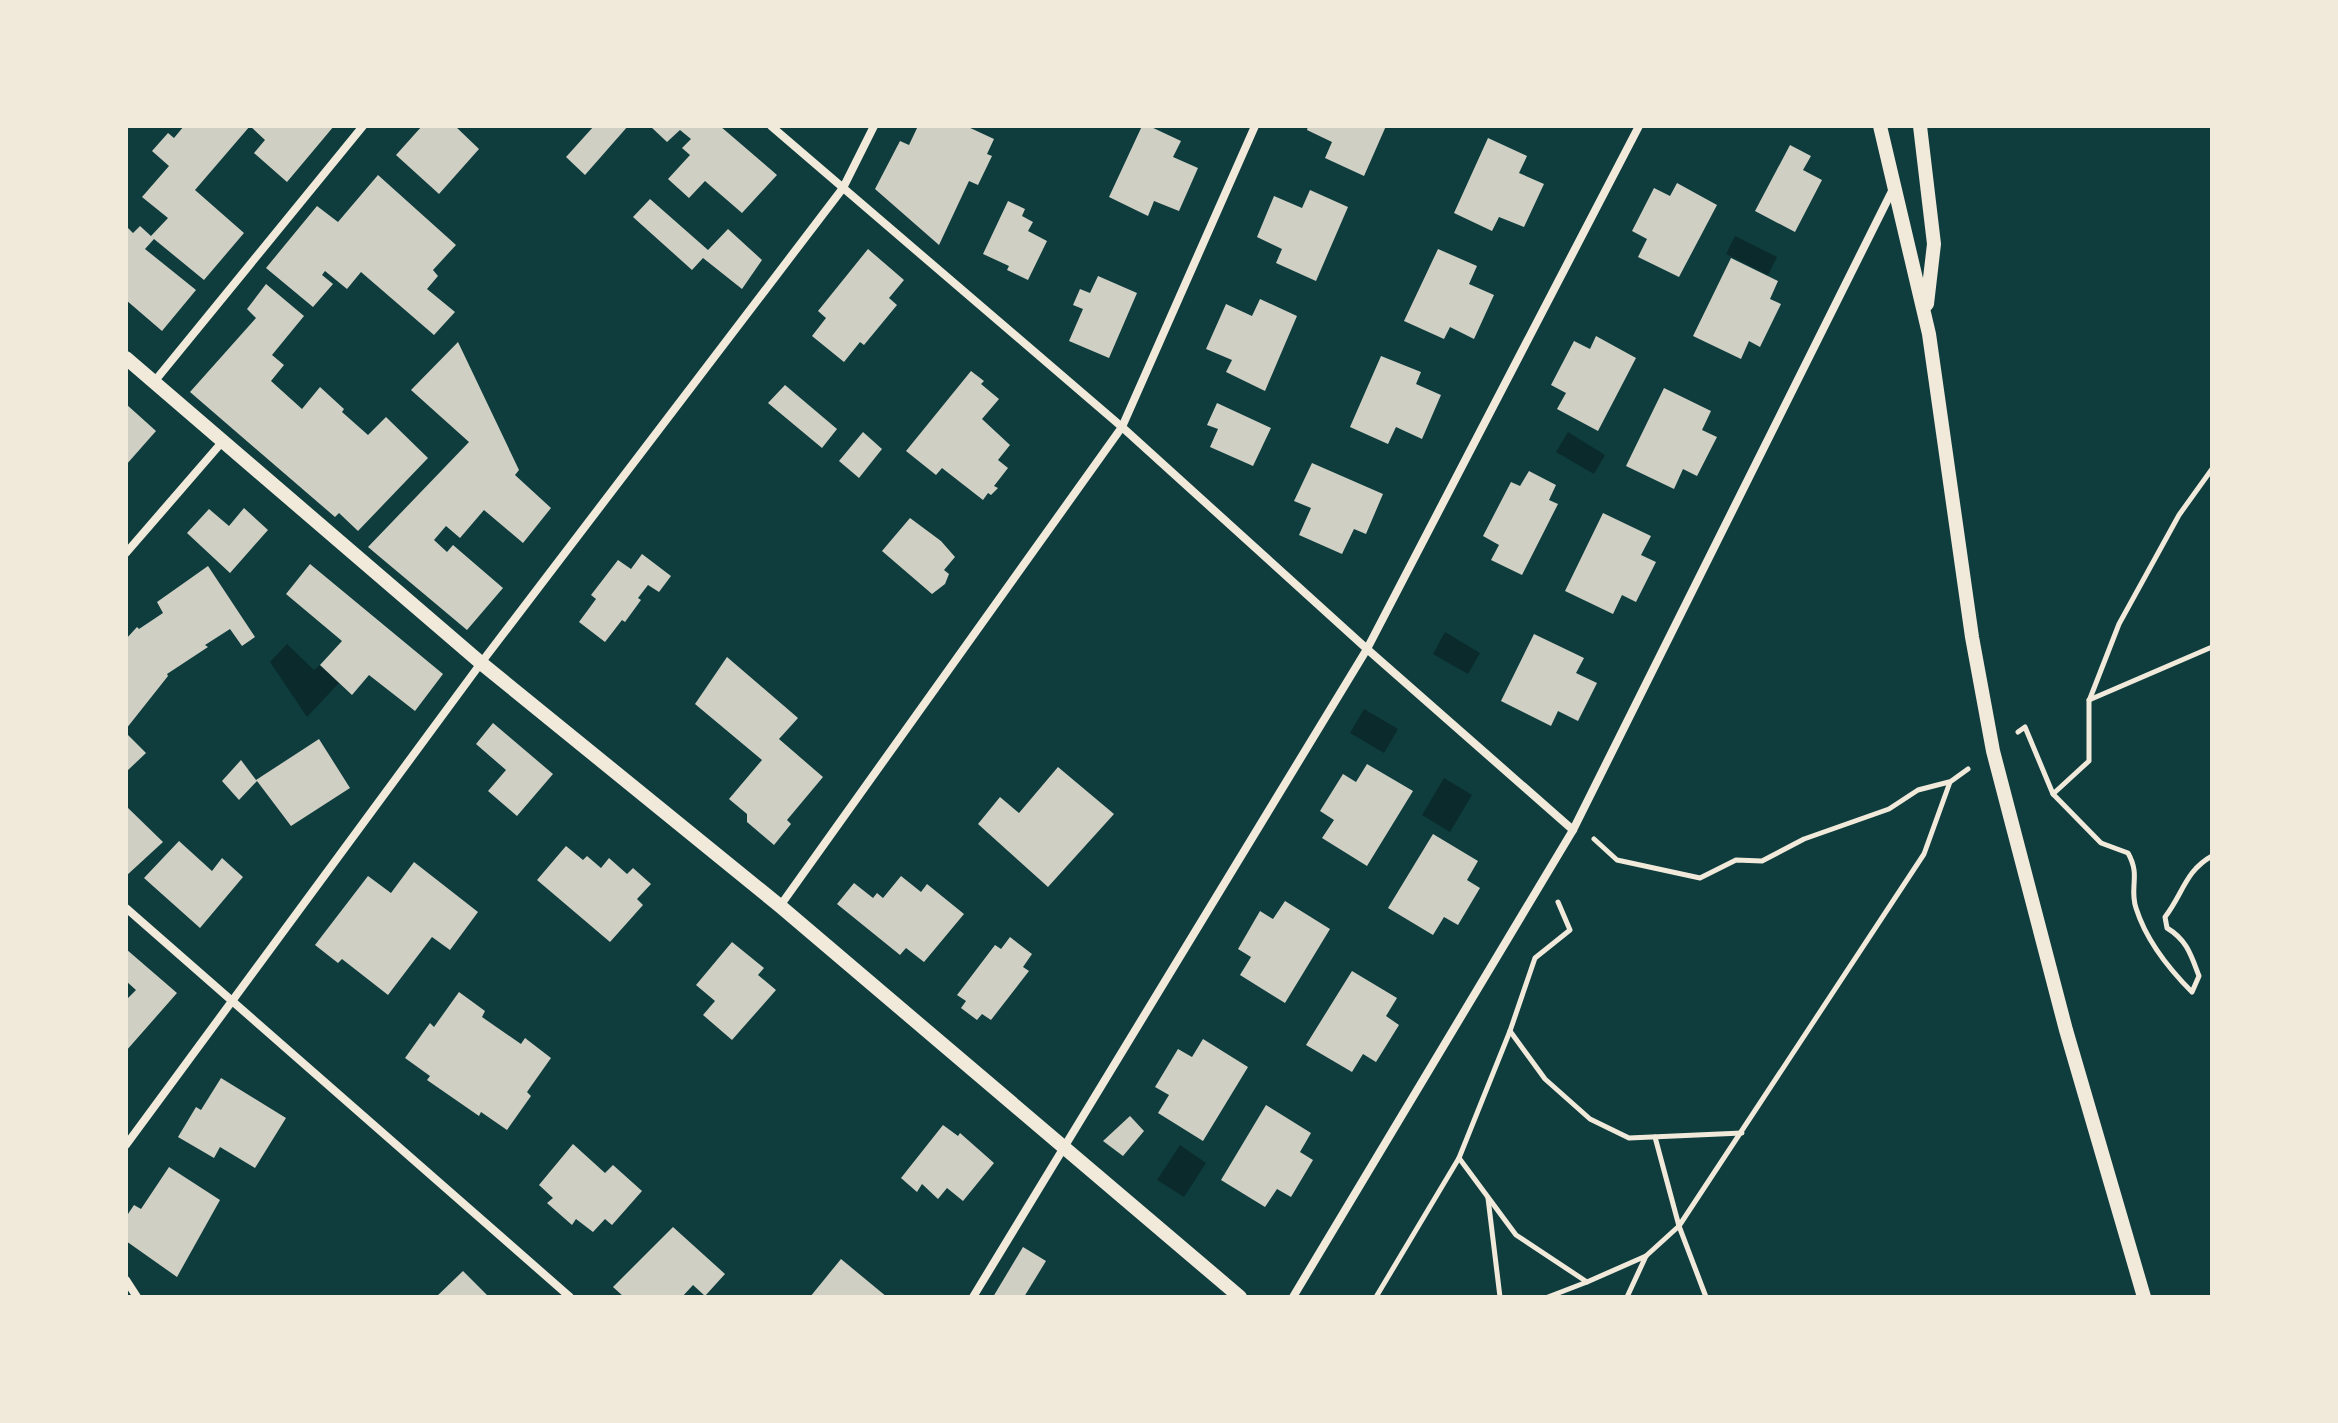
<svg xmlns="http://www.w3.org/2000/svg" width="2338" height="1423" font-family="'Noto Serif',serif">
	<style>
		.water { fill: #0a2a2b }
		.building { fill: #cfcfc3 }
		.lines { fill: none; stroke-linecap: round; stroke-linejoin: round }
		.path { stroke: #f1e9da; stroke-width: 5 }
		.minor { stroke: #f1e9da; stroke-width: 8 }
		.tertiary { stroke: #f1e9da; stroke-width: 14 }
	</style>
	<rect width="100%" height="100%" fill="#0f3d3e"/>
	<!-- water -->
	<g class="water">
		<polygon points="1735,236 1777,257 1768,275 1726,254"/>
		<polygon points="1568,432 1605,455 1594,474 1556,452"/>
		<polygon points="1445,632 1480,653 1468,674 1433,654"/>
		<polygon points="287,644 314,670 320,665 339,683 307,717 270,662"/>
		<polygon points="1364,709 1398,729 1384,753 1350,733"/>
		<polygon points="1444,778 1472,795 1450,832 1422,815"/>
		<polygon points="1180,1145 1206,1163 1184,1197 1157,1180"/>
	</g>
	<!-- building -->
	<g class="building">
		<polygon points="184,126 334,126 287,182 254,153 265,140 250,126 195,190 244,233 204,280 154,239 145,249 196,290 162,331 126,300 126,226 133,233 140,226 151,236 168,218 142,197 169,166 152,151 168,133 174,138"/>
		<polygon points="422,126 455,126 479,149 439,194 396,155"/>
		<polygon points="594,126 628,126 585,175 566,157"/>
		<polygon points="650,126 720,126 777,175 742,213 705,181 689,198 668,179 690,155 682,148 691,139 680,130 667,142"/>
		<polygon points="918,126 966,126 994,139 987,154 992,156 978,185 969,181 939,245 875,189 900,141 909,145"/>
		<polygon points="1142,126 1149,126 1181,141 1173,157 1198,168 1179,211 1154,201 1148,216 1109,197"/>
		<polygon points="1308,126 1386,126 1364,176 1325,158 1332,142 1307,130"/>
		<polygon points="1488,138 1527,156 1519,173 1544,184 1524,227 1499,217 1492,231 1454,213"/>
		<polygon points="1790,145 1811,156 1803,170 1822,180 1795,232 1755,211"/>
		<polygon points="378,175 456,245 433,270 438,276 427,289 455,312 434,335 361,272 347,289 325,271 322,275 333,284 313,307 266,268 317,206 338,222"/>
		<polygon points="1677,183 1717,205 1679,277 1638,257 1647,239 1632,231 1654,188 1670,196"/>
		<polygon points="1310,190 1348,207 1316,281 1276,263 1282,249 1257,237 1274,196 1302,208"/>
		<polygon points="650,199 708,250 728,229 762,260 742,289 703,258 692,270 633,217"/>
		<polygon points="1008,201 1025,209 1022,216 1033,222 1028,231 1047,241 1028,280 1007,270 1009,266 983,254"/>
		<polygon points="868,249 904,280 889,298 897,305 864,345 860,342 844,362 812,336 826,318 818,311"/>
		<polygon points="1438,249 1477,266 1469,284 1494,295 1474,339 1450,327 1444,339 1404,321"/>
		<polygon points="1731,258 1778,281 1770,299 1781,304 1760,347 1749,341 1741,359 1693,336"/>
		<polygon points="1098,276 1137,293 1109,358 1069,341 1083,309 1073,305 1080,289 1090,293"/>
		<polygon points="266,284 304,316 272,355 284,365 271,381 302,409 320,387 344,409 342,412 368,435 386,417 428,458 358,531 339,513 335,517 190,392 256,318 247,309"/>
		<polygon points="1260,299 1297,316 1265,391 1226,372 1232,360 1206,349 1226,304 1252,316"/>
		<polygon points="1596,336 1636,358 1598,431 1557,409 1566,393 1551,385 1574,341 1590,349"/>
		<polygon points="458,342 519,470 515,475 551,508 523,543 484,510 460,538 446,526 434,540 447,552 453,545 503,588 467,630 368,547 469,442 411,390"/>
		<polygon points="1381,356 1421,372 1416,384 1441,395 1422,439 1396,427 1388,444 1350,427"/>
		<polygon points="971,371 984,381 981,384 999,399 982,419 1010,445 998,460 1008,468 994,486 998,488 991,495 988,493 983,500 942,468 936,475 906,451"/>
		<polygon points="785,385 837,429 822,448 768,403"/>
		<polygon points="1664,388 1711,411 1702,430 1717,437 1697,476 1683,469 1674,489 1626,466"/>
		<polygon points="1217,403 1271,428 1253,466 1210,447 1218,429 1207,425"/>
		<polygon points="126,404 156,431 126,465"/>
		<polygon points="863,432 882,449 859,478 839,461"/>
		<polygon points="1312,463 1383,494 1366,534 1354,529 1342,554 1299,535 1311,508 1294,501"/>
		<polygon points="1529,471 1556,485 1549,500 1558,504 1522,575 1491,560 1499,545 1483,536 1511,482 1520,486"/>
		<polygon points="244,508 268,530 230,573 187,533 209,509 229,526"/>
		<polygon points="1603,513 1651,536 1641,555 1656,562 1636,602 1622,595 1613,614 1565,591"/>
		<polygon points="910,518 941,541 955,557 944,570 949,574 945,584 932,594 882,551"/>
		<polygon points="642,554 671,576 659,592 648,585 638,598 641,600 625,622 622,620 605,642 579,622 596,599 591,595 618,560 631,569"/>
		<polygon points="310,564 443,674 415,711 369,675 352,695 320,665 342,641 286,594"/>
		<polygon points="208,566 255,637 242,646 230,629 205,645 208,647 167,674 168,676 126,729 126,639 137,627 139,629 163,613 157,602"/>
		<polygon points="1534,634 1584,658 1576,673 1597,683 1578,721 1558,711 1551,726 1501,701"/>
		<polygon points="727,657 798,718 779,739 823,777 787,820 791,824 774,845 747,822 747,814 729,799 762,760 695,704"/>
		<polygon points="493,723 553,774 517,816 488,791 506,770 476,744"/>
		<polygon points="126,733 146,753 126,772"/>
		<polygon points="319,739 350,788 291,826 257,781 239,800 222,781 241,760 256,780"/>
		<polygon points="1367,764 1413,791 1367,866 1322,838 1334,820 1320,811 1343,774 1356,782"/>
		<polygon points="1058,767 1114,814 1048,887 978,824 1000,797 1019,813"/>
		<polygon points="126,806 163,842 126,876"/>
		<polygon points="1433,834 1478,861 1467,880 1480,888 1458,925 1444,917 1433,935 1388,908"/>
		<polygon points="179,841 212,871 222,858 243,877 200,928 144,878"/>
		<polygon points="566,846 583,860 587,856 601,868 609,858 627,874 633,868 651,884 637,899 643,905 610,942 537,880"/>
		<polygon points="414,862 478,912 450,950 432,937 388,995 342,959 338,963 315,945 368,876 391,893"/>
		<polygon points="901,876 921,892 927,884 964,914 924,962 906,948 900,955 837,904 854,883 873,898 877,893 883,898"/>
		<polygon points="1285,901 1330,929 1285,1003 1240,975 1251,957 1238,949 1260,911 1273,919"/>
		<polygon points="1010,937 1032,954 1023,967 1029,971 991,1020 982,1014 977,1020 961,1008 966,1001 957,995 995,945 1001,949"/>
		<polygon points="732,942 764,968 758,975 776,990 732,1040 703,1015 715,1001 696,985"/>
		<polygon points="126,949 177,993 126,1051 126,1000 136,990 126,981"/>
		<polygon points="1352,971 1397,998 1386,1016 1399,1025 1376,1062 1363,1054 1352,1072 1306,1045"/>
		<polygon points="459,992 485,1011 482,1017 521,1044 525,1038 551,1058 527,1092 531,1096 507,1130 481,1112 479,1116 427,1080 430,1076 405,1058 430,1023 434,1027"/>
		<polygon points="1203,1039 1248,1067 1203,1141 1158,1113 1169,1095 1155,1087 1178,1049 1192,1057"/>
		<polygon points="221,1078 286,1118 255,1168 220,1147 214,1158 178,1137 196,1107 201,1110"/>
		<polygon points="1266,1105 1311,1133 1300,1152 1313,1160 1291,1197 1277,1189 1265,1207 1221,1180"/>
		<polygon points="1130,1116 1144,1131 1123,1156 1103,1141"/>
		<polygon points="943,1125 958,1136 960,1133 994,1163 963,1201 947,1188 938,1199 922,1184 917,1192 901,1178"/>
		<polygon points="573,1144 605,1173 613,1165 642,1191 612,1225 605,1219 593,1232 576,1219 572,1225 547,1203 553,1198 539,1185"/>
		<polygon points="169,1167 220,1200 177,1277 126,1241 126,1217 134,1205 141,1209"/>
		<polygon points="673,1227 725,1274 705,1296 693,1285 682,1297 624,1297 613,1287"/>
		<polygon points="1023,1247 1046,1261 1024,1297 993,1297"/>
		<polygon points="841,1259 887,1297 810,1297"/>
		<polygon points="463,1271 489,1297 436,1297"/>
	</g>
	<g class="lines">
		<!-- path -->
		<g class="path">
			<polyline points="2089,700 2212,647"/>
			<polyline points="2018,732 2025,727 2053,794 2089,761 2089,701 2119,624 2179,515 2212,469"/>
			<path d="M2053 794 2101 843 2128 853C2141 876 2129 887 2136 908 2146 940 2168 968 2192 992L2199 976C2191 955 2187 940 2167 928L2165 917C2183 894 2185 871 2212 856"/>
			<polyline points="1594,839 1617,860 1700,878 1736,860 1762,861 1804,839 1889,809 1918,790 1949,782"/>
			<polyline points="1510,1031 1545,1079 1590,1119 1629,1138 1742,1133"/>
			<polyline points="1655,1137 1679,1226 1706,1297"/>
			<polyline points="1459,1158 1516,1235 1587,1282 1646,1256"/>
			<polyline points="1488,1198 1500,1297"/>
			<polyline points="1376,1297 1459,1158 1510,1031 1535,958 1570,930 1558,902"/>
			<polyline points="1548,1297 1587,1282"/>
			<polyline points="1627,1297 1646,1256 1679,1226 1924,854 1950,782 1968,769"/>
		</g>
		<!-- minor -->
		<g class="minor">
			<polyline points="771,126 1122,427 1367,649 1573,830"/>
			<polyline points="154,382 363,126"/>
			<polyline points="126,553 223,441"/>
			<polyline points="780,906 1122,427 1255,126"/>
			<polyline points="126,908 570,1297"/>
			<polyline points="126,1145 481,663 843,188 874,126"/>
			<polyline points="126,1280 137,1297"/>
			<polyline points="973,1297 1367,649 1639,126"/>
			<polyline points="1293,1297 1573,830 1893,189"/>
		</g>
		<!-- tertiary -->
		<g class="tertiary">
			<polyline points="1880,126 1929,334 1972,637 1993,751 2066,1030 2144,1297"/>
			<polyline points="1920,126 1934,244 1927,304"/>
			<polyline points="126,358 481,663 780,906 1240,1297"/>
		</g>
	</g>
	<!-- border -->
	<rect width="2338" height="1423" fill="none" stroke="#f1e9da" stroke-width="256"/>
</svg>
